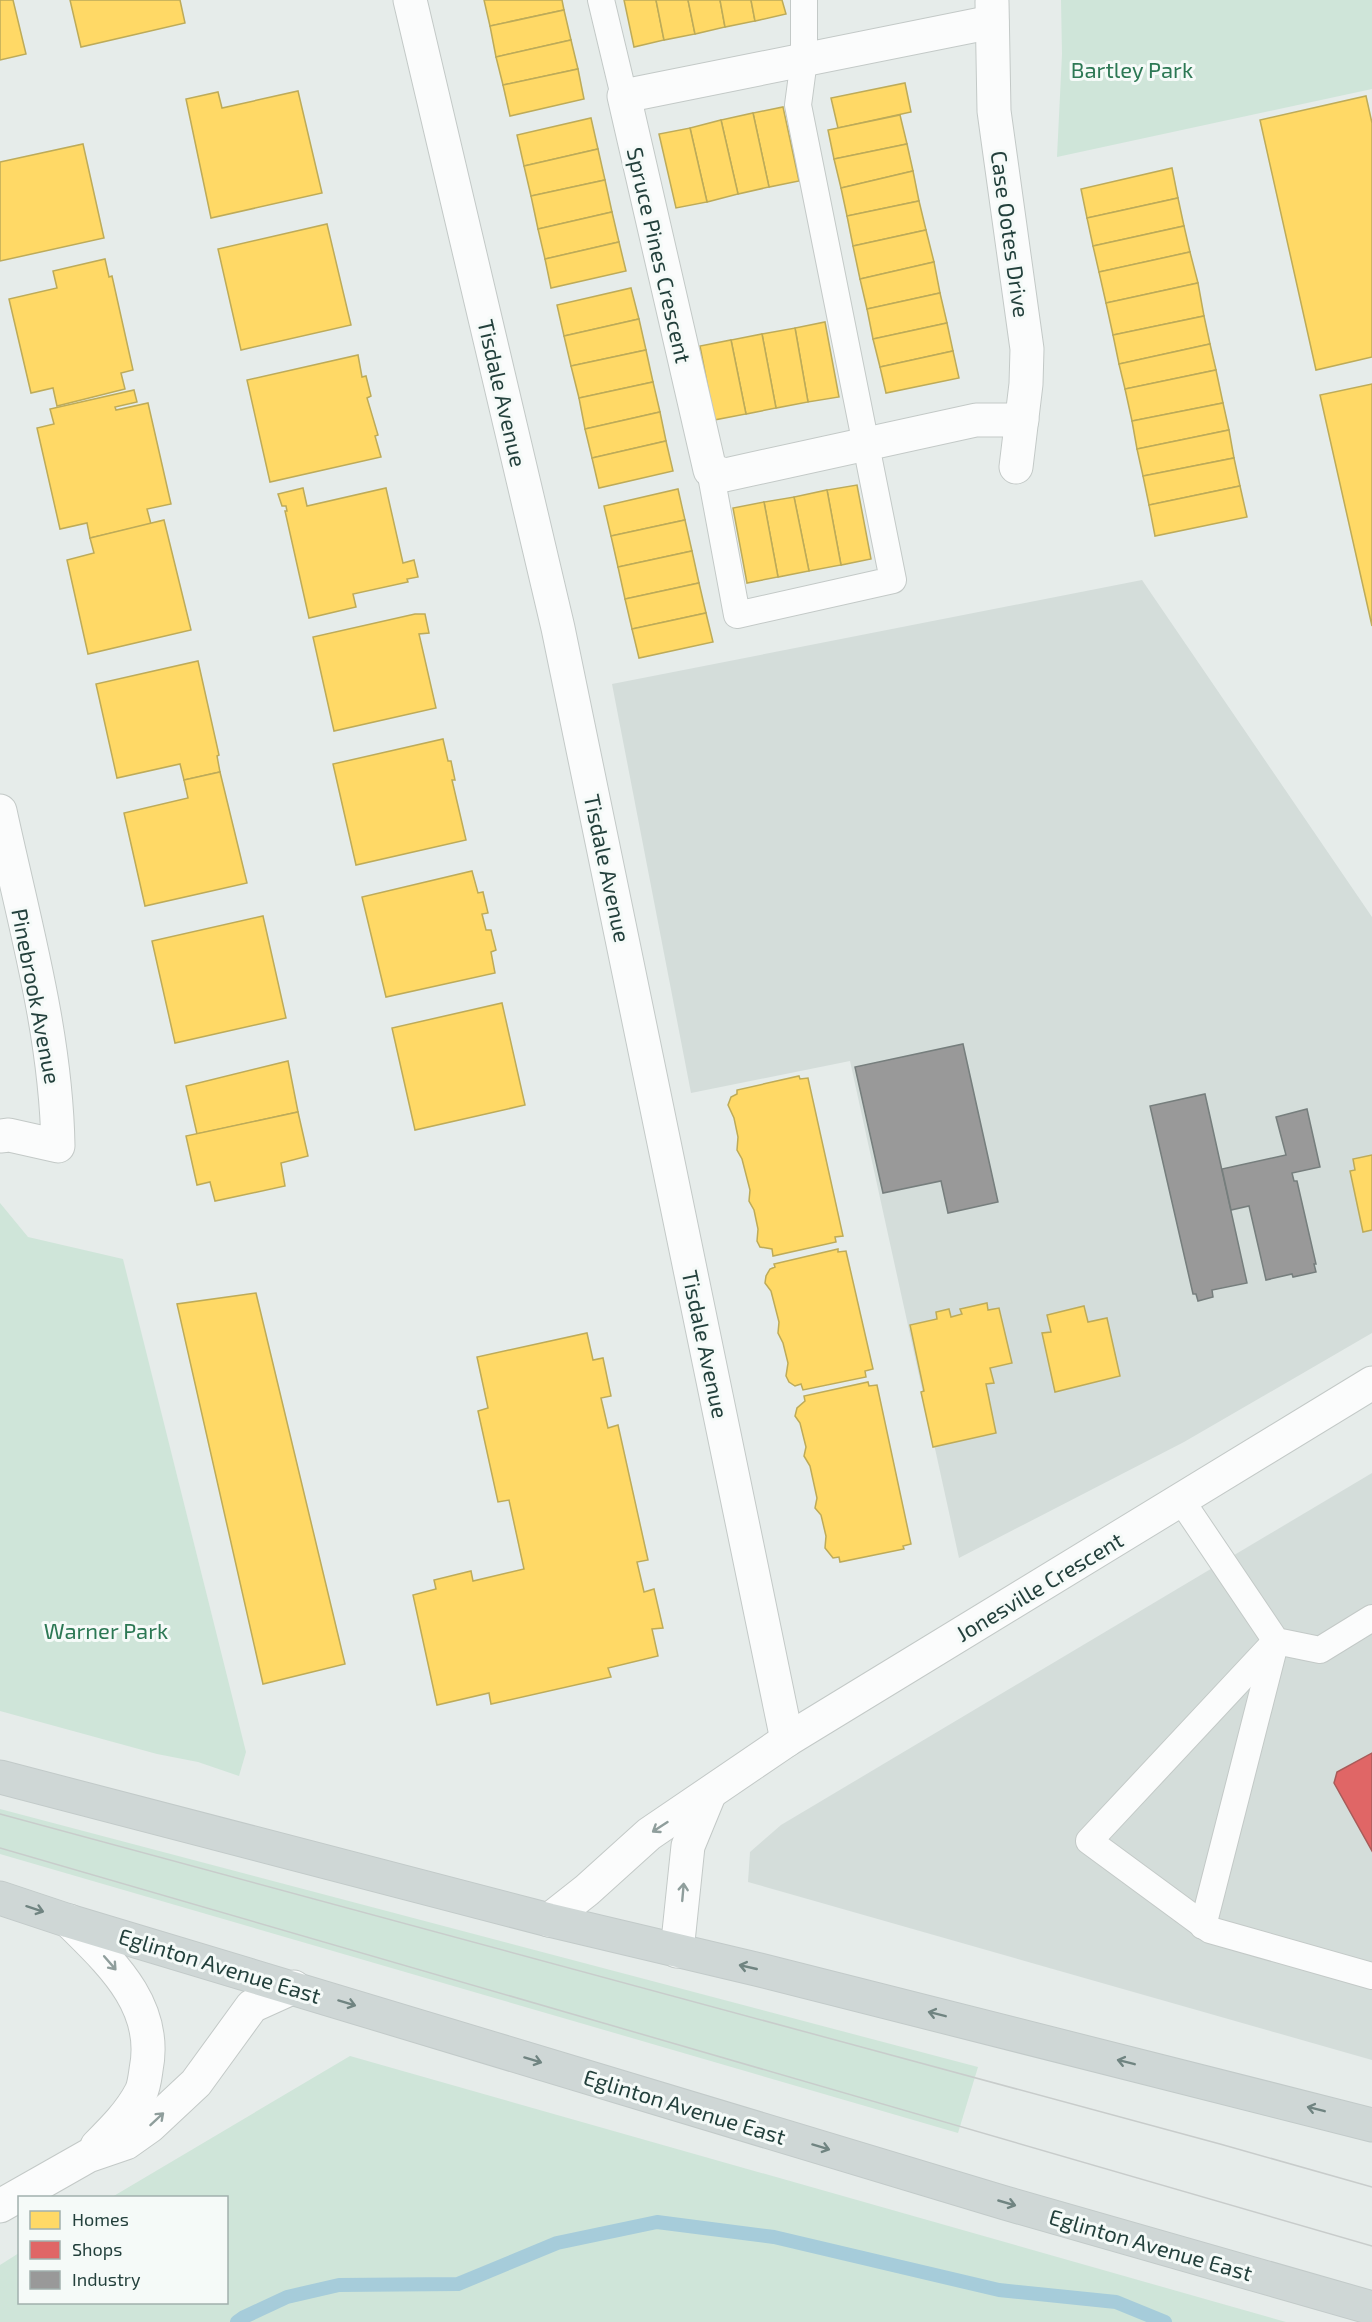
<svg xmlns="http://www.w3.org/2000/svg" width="1372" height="2322" font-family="'Exo 2',sans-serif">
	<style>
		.built { fill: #d4ddda }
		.green { fill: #cfe5d9 }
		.homes { fill: #ffd966; stroke: #bdab59; stroke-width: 1.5 }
		.shops { fill: #e06666; stroke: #a75b59; stroke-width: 1.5 }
		.industry { fill: #999; stroke: #767e7d; stroke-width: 1.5 }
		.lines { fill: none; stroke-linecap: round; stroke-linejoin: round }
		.stream { stroke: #a6ccda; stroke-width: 14 }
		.service-casing { stroke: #c3c9c7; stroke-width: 28 }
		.minor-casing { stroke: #c3c9c7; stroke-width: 35 }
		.tertiary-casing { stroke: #c3c9c7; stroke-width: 35 }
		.primary-casing { stroke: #c2cac9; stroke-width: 35 }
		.service { stroke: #fbfcfc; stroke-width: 26 }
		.minor { stroke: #fbfcfc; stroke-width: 33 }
		.tertiary { stroke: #fbfcfc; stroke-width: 33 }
		.primary { stroke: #cfd7d6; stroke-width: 33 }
		.tram { stroke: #c8cccb; stroke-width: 1.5 }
		.oneway { stroke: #8f9e9c }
		.oneway2 { stroke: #708481 }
		.labels { text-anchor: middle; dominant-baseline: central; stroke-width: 6; stroke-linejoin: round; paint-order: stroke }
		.park-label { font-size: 22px; fill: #2c7854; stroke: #f5faf8 }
		.street-label { font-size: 22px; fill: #23403c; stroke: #f5faf8 }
	</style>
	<rect width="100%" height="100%" fill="#e6ecea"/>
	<!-- built -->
	<g class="built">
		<polygon points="1142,580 1372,917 1372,1333 1184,1442 959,1558 850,1061 691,1093 612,684"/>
		<polygon points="1372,1473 1372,2060 748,1882 750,1852 781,1825"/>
	</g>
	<!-- green -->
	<g class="green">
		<polygon points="1061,0 1372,0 1372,89 1057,157 1062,54"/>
		<polygon points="0,1203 28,1237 123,1259 246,1752 239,1776 198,1762 157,1754 0,1711"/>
		<polygon points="0,1809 978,2067 958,2133 0,1854"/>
		<polygon points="350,2056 1286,2322 0,2322 0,2265 19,2253 20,2302 226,2302 226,2198 112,2197"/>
	</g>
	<!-- homes -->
	<g class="homes">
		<polygon points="0,0 13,0 26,54 0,60"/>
		<polygon points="70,0 180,0 185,23 81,47"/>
		<polygon points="484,0 562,0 564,10 490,26"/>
		<polygon points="624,0 656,0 664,40 634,47"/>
		<polygon points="656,0 688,0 695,34 664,40"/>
		<polygon points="688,0 720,0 725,27 695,34"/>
		<polygon points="720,0 751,0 755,21 725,27"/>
		<polygon points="751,0 782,0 786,14 755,21"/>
		<polygon points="564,10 571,40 496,57 490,26"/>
		<polygon points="571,40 578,69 503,85 496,57"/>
		<polygon points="578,69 584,99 510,116 503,85"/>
		<polygon points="905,83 911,112 838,128 831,98"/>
		<polygon points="298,91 322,193 211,218 186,99 218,92 222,108"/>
		<polygon points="1366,96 1372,123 1372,357 1316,370 1260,120"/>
		<polygon points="783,107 799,181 769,187 753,113"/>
		<polygon points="753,113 769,187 738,194 721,120"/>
		<polygon points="900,115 907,144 834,159 828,130"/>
		<polygon points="591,118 598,149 524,166 517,135"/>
		<polygon points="721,120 738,194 707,202 690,128"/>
		<polygon points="690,128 707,202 676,208 659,134"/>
		<polygon points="83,144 104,238 0,261 0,162"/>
		<polygon points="907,144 913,171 841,188 834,159"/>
		<polygon points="598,149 605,180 531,196 524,166"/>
		<polygon points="1172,168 1178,198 1087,218 1081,189"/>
		<polygon points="913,171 919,201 847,216 841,188"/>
		<polygon points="605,180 612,212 538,229 531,196"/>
		<polygon points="1178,198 1184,226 1093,246 1087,218"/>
		<polygon points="919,201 926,230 853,246 847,216"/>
		<polygon points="612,212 619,242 545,259 538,229"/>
		<polygon points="327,224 351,325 241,350 218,249"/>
		<polygon points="1184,226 1190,252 1099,272 1093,246"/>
		<polygon points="926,230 934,262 860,279 853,246"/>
		<polygon points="619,242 626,271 551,288 545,259"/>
		<polygon points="1190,252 1198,283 1106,303 1099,272"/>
		<polygon points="105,259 109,277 112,276 133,370 121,373 125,389 57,406 53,388 31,393 9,299 57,288 53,271"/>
		<polygon points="934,262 940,293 867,309 860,279"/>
		<polygon points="1198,283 1204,316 1113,335 1106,303"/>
		<polygon points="631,288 639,319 564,336 557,305"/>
		<polygon points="940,293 947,323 873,339 867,309"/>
		<polygon points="1204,316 1210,344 1119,364 1113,335"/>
		<polygon points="639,319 646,350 571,366 564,336"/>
		<polygon points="825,322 839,397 808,402 795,328"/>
		<polygon points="947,323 953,351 880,367 873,339"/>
		<polygon points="795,328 808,402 776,408 762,334"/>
		<polygon points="762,334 776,408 746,414 731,340"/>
		<polygon points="731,340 746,414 714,420 700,346"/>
		<polygon points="1210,344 1216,370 1125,389 1119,364"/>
		<polygon points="646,350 653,382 579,398 571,366"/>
		<polygon points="953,351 959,378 886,393 880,367"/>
		<polygon points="358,355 362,377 366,376 371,396 367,398 378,435 375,436 381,457 270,482 247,380"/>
		<polygon points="1216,370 1223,403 1132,421 1125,389"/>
		<polygon points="653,382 660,412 585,429 579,398"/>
		<polygon points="1372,384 1372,626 1320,395"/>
		<polygon points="134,390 137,402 115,407 116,410 148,403 171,504 147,509 151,524 90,538 87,523 60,529 37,428 54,424 50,409"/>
		<polygon points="1223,403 1229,430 1137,449 1132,421"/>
		<polygon points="660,412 666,441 592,458 585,429"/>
		<polygon points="1229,430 1234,458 1143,476 1137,449"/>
		<polygon points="666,441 673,471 599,488 592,458"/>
		<polygon points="1234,458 1240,486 1149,505 1143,476"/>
		<polygon points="857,485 871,559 841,565 827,490"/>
		<polygon points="1240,486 1247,517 1155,536 1149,505"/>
		<polygon points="303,488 307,506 386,488 403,563 414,560 418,577 407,579 408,582 353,594 356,607 309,618 285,511 287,511 286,506 282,506 278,494"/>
		<polygon points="678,489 685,520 611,536 604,506"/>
		<polygon points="827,490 841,565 809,571 794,497"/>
		<polygon points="794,497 809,571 778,577 764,502"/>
		<polygon points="764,502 778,577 747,583 733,508"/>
		<polygon points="164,520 191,630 88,654 67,560 94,553 90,538"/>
		<polygon points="685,520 692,551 618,567 611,536"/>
		<polygon points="692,551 699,583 625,599 618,567"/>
		<polygon points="699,583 706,613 632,629 625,599"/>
		<polygon points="706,613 713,642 639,658 632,629"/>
		<polygon points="415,614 425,614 429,633 419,634 436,708 334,731 313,637"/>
		<polygon points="198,661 219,755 217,756 220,772 184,780 180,764 117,778 96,684"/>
		<polygon points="443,739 448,761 451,761 455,780 452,780 466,840 356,865 333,764"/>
		<polygon points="220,772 247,883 145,906 124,813 188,798 184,780"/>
		<polygon points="472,871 478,893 483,892 488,913 482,914 486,930 491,930 496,950 491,952 495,973 386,997 362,897"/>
		<polygon points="263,916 286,1018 175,1043 152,941"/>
		<polygon points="502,1003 525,1105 415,1130 392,1028"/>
		<polygon points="288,1061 298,1112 197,1134 186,1086"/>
		<polygon points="799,1076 800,1079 808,1078 843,1236 835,1237 836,1242 773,1256 772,1249 760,1247 757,1241 758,1229 754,1210 749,1201 750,1190 742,1159 737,1150 738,1137 734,1118 728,1105 731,1097 737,1094 737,1090"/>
		<polygon points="298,1112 308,1156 281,1163 285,1186 215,1201 210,1182 197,1185 186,1136"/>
		<polygon points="1372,1155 1372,1230 1363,1232 1350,1171 1355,1170 1353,1159"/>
		<polygon points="838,1249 838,1252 846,1251 873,1369 865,1371 866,1377 803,1390 801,1384 795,1386 789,1382 786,1376 788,1363 783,1343 778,1333 779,1322 771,1291 765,1283 766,1276 770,1269 775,1267 774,1264"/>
		<polygon points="256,1293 345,1664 263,1684 177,1304"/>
		<polygon points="987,1303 988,1310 999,1308 1012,1363 990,1368 994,1383 986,1384 996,1433 933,1447 921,1392 924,1391 910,1325 937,1319 936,1312 949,1309 951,1317 962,1314 960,1309"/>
		<polygon points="1084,1306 1088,1322 1107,1318 1120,1376 1055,1392 1042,1333 1051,1332 1047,1315"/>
		<polygon points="587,1333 593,1360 603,1358 611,1396 601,1398 608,1428 618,1425 648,1560 637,1562 644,1592 654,1589 663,1628 652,1629 658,1656 608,1668 611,1677 491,1704 489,1693 437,1705 413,1595 436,1589 434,1580 471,1571 473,1581 524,1569 509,1500 498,1502 478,1411 488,1408 477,1357"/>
		<polygon points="868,1382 869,1386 877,1385 911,1544 903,1546 904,1549 840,1562 839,1557 833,1558 825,1548 826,1536 821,1515 815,1508 817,1498 810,1466 804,1456 806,1447 800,1423 795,1416 797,1408 805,1401 804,1396"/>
	</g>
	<!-- shops -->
	<polygon class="shops" points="1372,1753 1372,1851 1334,1783 1337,1772"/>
	<!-- industry -->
	<g class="industry">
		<polygon points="963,1044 998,1202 948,1213 941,1181 883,1193 855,1067"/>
		<polygon points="1205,1094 1247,1283 1212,1290 1213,1297 1198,1301 1196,1294 1193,1294 1150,1106"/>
		<polygon points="1307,1109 1320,1167 1292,1173 1294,1181 1297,1181 1316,1264 1314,1264 1316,1272 1293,1277 1292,1274 1266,1280 1249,1206 1231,1210 1222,1169 1286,1155 1276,1117"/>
	</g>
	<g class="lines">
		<!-- stream -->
		<polyline class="stream" points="237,2322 244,2317 287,2297 339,2285 458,2284 557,2243 657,2222 774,2237 999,2290 1116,2302 1165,2322"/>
		<!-- service casing -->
		<g class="service-casing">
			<g id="service">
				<polyline points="601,0 624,96"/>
				<polyline points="710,470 737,615 893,580 798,105 804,60 804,0"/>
				<polyline points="1181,1500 1276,1641 1320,1650 1372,1618"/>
				<polyline points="1276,1641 1089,1841 1210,1930 1372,1976"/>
				<polyline points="1203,1926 1275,1644"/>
			</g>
		</g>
		<!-- minor casing -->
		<g class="minor-casing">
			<g id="minor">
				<polyline points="410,0 558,628 787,1740"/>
				<polyline points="992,2 994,111 1027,349 1026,384 1016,467"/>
				<polyline points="992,22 624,96 710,470 725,475 976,420 1022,420"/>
				<path d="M0 811C24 922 56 1032 58 1146L9 1135 0 1136"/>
				<polyline points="549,1920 587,1890 649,1834 787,1740 1372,1383"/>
				<polyline points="677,1951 688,1846 709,1795"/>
			</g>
		</g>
		<!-- tertiary casing -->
		<g class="tertiary-casing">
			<g id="tertiary">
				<path d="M69 1921C110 1962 159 2005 146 2070 145 2077 144 2086 141 2092 130 2113 114 2129 97 2146"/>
				<polyline points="0,2206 88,2156 126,2143 150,2126 196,2083 252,2006 294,1987"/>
			</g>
		</g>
		<!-- primary casing -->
		<g class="primary-casing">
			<g id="primary">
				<polyline points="0,1777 549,1920 760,1970 1372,2125"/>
				<polyline points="0,1898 69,1921 1005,2203 1372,2308"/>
			</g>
		</g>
		<!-- service -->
		<use href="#service" class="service"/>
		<!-- minor -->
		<use href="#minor" class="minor"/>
		<!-- tertiary -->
		<use href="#tertiary" class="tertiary"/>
		<!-- primary -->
		<use href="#primary" class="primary"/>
		<!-- tram -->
		<g class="tram">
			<polyline points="0,1814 1220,2144 1372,2187"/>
			<polyline points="0,1848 1372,2246"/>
		</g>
	</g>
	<!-- one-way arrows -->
	<defs><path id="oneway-shaft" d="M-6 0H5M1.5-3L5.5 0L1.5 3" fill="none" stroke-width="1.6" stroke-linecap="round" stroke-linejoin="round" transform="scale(1.5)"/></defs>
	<g class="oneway">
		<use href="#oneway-shaft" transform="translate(660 1827) rotate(147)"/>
		<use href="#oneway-shaft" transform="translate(683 1892) rotate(-85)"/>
		<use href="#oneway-shaft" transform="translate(110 1963) rotate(49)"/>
		<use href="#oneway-shaft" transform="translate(157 2119) rotate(-43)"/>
	</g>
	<g class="oneway2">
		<use href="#oneway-shaft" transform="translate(35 1909) rotate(18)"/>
		<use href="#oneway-shaft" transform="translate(748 1967) rotate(-167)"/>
		<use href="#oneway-shaft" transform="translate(347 2003) rotate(17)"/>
		<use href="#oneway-shaft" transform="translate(937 2014) rotate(-166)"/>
		<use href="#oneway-shaft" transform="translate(533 2060) rotate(17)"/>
		<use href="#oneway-shaft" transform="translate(1126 2062) rotate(-166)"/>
		<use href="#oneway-shaft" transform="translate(1316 2109) rotate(-166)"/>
		<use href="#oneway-shaft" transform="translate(821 2147) rotate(17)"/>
		<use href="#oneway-shaft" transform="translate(1007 2203) rotate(16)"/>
	</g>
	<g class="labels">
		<!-- park labels -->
		<g class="park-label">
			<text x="1132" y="69">Bartley Park</text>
			<text x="106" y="1630">Warner Park</text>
		</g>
		<!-- street labels -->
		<g class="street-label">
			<text transform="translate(1011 234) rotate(82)">Case Ootes Drive</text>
			<text transform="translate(660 255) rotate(77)">Spruce Pines Crescent</text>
			<text transform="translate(503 393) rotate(77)">Tisdale Avenue</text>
			<text transform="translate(608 868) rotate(78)">Tisdale Avenue</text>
			<text transform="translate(37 996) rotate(79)">Pinebrook Avenue</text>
			<text transform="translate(706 1344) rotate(78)">Tisdale Avenue</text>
			<text transform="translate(1039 1586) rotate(-31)">Jonesville Crescent</text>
			<text transform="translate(220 1965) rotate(17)">Eglinton Avenue East</text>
			<text transform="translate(685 2106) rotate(17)">Eglinton Avenue East</text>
			<text transform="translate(1151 2244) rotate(16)">Eglinton Avenue East</text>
		</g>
	</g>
	<!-- legend -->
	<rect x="18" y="2196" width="210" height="108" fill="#f5faf8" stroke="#a1b0ad" stroke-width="1.5"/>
	<rect x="30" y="2211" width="30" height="18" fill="#ffd966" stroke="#a1b0ad" stroke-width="1.5"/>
	<text x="72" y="2226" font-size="18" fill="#23403c">Homes</text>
	<rect x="30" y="2241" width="30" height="18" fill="#e06666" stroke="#a1b0ad" stroke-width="1.5"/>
	<text x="72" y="2256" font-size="18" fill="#23403c">Shops</text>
	<rect x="30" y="2271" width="30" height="18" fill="#999999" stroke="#a1b0ad" stroke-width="1.5"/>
	<text x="72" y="2286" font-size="18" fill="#23403c">Industry</text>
</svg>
